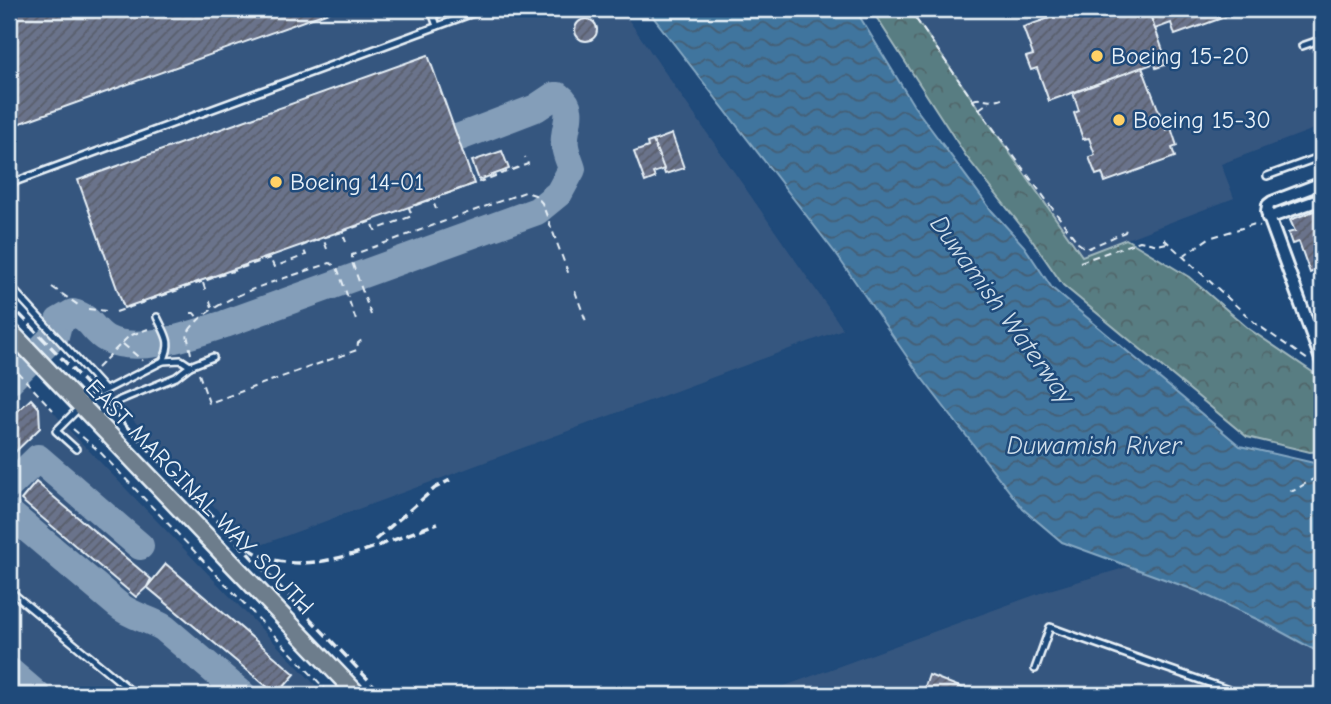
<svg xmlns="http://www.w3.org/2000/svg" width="1331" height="704" font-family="'Comic Neue',sans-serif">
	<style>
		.built { fill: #36567f }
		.park { fill: url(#park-crowns); stroke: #a0b7bd; stroke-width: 2 }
		.water { fill: url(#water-waves); stroke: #84a7c2; stroke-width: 2 }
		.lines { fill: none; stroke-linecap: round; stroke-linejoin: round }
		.taxiway { stroke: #849eb9; stroke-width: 28 }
		.building { fill: url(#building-hatch); stroke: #e8f1f8; stroke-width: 2 }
		.lane-casing { stroke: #e8f1f8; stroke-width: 10 }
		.street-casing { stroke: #e8f1f8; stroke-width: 16 }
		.primary-casing { stroke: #e8f1f8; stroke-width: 21 }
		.path { stroke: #e8f1f8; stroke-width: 2; stroke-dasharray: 7 5; stroke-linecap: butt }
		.lane { stroke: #1f4a7a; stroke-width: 5 }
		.street { stroke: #1f4a7a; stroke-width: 10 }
		.primary { stroke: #6d7d8c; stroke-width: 16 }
		.rail { stroke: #e8f1f8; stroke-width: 3.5; stroke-dasharray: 10 5; stroke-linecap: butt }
		.poi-dot { fill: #ffd166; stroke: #1f4a7a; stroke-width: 2.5 }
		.labels { text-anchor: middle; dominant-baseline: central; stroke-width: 5; stroke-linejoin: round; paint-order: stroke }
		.poi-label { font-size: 24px; fill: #e8f1f8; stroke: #1f4a7a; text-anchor: start }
		.street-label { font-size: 24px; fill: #e8f1f8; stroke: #1f4a7a }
		.water-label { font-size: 26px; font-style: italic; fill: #cfdeea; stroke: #1f4a7a }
	</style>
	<defs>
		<pattern id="park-crowns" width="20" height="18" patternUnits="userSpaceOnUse" patternTransform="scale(1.75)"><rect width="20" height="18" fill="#597d82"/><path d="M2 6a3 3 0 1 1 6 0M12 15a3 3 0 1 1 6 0" fill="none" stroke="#506569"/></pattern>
		<pattern id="water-waves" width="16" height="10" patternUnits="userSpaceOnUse" patternTransform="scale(1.75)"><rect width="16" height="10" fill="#41759e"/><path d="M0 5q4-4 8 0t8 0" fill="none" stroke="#445e74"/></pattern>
		<pattern id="building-hatch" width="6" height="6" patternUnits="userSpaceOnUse" patternTransform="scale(1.75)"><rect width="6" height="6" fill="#6b738b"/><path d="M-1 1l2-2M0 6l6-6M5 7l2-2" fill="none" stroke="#585e6a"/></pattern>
	</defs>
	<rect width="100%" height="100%" fill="#1f4a7a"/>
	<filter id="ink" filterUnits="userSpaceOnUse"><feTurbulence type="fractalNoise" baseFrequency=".0143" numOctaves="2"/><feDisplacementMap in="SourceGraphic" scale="14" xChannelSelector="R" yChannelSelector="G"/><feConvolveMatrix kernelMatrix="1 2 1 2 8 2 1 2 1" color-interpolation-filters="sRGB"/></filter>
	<g filter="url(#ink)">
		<!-- built -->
		<g class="built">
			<polygon points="9,9 621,9 843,329 253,548 9,287"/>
			<polygon points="909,9 1322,9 1322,126 1221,164 1234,198 1082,256"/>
			<polygon points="9,361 70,431 325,695 9,695"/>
			<polygon points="1131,566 1197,591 1263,622 1322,654 1322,695 760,695 1046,591"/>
		</g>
		<!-- park -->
		<polygon class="park" points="871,9 909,9 1082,256 1126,239 1189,277 1249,329 1314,373 1322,374 1322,451 1310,452 1247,437 1063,285 1029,236 966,156"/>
		<!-- water -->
		<polygon class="water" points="647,9 855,9 914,106 992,211 1024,246 1052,288 1240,446 1314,463 1322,461 1322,654 1263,622 1197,591 1062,542 1023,509 921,377 836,254"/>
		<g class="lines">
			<!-- taxiway -->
			<g class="taxiway">
				<path d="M55 336 59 321 73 313C90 316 93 332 107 339 139 355 193 334 225 324L537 211 559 193 572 169C570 162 566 154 565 146 562 128 578 110 559 96H554L536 108 457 138"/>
				<polyline points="9,381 54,336"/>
				<polyline points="9,486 38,458 140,546"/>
				<path d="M9 513 118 605C131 616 149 619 164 628L243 695"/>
				<polyline points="9,671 37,695"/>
			</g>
		</g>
		<!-- building -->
		<g class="building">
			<polygon points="9,9 337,9 9,127"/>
			<polygon points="1076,9 1148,9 1166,59 1164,60 1165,65 1156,68 1155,63 1049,101 1037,68 1031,70 1026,57 1033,55 1023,27"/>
			<polygon points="1155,9 1247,9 1175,35 1171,23 1155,29 1149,11"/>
			<circle cx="586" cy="30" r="11"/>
			<polygon points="428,55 474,184 124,308 78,180"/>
			<polygon points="1142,67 1166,130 1171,128 1177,146 1172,148 1175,157 1105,182 1102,173 1096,175 1089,157 1095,155 1089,138 1083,139 1074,113 1079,111 1073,93"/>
			<polygon points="672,134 684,168 665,174 653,141"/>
			<polygon points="653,141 664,169 653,173 655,178 645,182 634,152 648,147 647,143"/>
			<polygon points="502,151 509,169 479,180 472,161"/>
			<polygon points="1322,208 1322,268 1310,273 1299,242 1292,244 1288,233 1295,231 1290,220"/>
			<polygon points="31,399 39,408 40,428 9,458 9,419"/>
			<polygon points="36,482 151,579 147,587 136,597 21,500"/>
			<polygon points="166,564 295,674 277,695 147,587"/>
			<polygon points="929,675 980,695 922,695"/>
		</g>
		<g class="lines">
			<!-- lane casing -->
			<g class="lane-casing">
				<g id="lane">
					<polyline points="431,9 437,26"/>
					<polyline points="1302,46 1322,39"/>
					<polyline points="1267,176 1322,156"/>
					<polyline points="9,184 484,9"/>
					<polyline points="9,285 105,390"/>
					<path d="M157 317C166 336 173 342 163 361"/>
					<polyline points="190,366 213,357"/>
					<polyline points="76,449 56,431 81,406 96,395 163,361 181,360 190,366 176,377 120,400 95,417"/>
					<polyline points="9,590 136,695"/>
					<path d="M1035 669 1050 627C1114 651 1178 672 1243 695"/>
				</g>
			</g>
			<!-- street casing -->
			<g class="street-casing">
				<g id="street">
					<polyline points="1322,183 1272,202 1268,205 1267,212 1322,362"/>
					<polyline points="1268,218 1322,199"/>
				</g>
			</g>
			<!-- primary casing -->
			<g class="primary-casing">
				<polyline id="primary" points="9,330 358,695"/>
			</g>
			<!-- path -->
			<g class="path">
				<polyline points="909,9 979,109 1078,243 1085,248 1089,248 1125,232 1126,229"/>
				<path d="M973 100C983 96 990 103 1002 98"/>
				<polyline points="979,109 989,102"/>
				<polyline points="433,199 528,164 525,157"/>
				<polyline points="342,232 372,221 375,230 412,216 409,208 432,199 436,209"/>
				<polyline points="1164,239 1255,323 1308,360"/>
				<polyline points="327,249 323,238 342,232 346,242"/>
				<polyline points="1183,256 1209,238 1255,224 1260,226"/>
				<polyline points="1080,262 1140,241 1158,245 1167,243"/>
				<polyline points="203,283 206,292"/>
				<polyline points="52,287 78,305"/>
				<polyline points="575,291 587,324"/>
				<polyline points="210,301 212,307"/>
				<polyline points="88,309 106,311"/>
				<polyline points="116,312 270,258 274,267 306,255 302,246 323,238"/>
				<polyline points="191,313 194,313 198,318"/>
				<polyline points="371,315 352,262 352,255 525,192 535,195 542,203 569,275"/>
				<polyline points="123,344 143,361"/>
				<path d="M191 354 187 334C209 296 289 278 330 263L337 267 357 323"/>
				<polyline points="9,363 53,410"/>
				<polyline points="97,368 129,336 148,329"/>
				<polyline points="199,374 209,403 357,350 358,343 362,340"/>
				<polyline points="73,429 100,452 331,695"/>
				<polyline points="1289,490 1293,491 1322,474"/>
			</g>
			<!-- lane -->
			<use href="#lane" class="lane"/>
			<!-- street -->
			<use href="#street" class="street"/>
			<!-- primary -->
			<use href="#primary" class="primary"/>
			<!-- rail -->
			<g class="rail">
				<polyline points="9,303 383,695"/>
				<polyline points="375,540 435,488 450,480"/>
				<path d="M248 548C301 586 384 542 438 523"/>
			</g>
		</g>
	</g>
	<!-- markers -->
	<g class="poi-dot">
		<circle cx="1097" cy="56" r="7"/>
		<circle cx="1119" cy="120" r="7"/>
		<circle cx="276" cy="182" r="7"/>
	</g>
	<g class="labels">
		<!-- poi labels -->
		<g class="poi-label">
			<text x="1111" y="56">Boeing 15-20</text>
			<text x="1133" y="120">Boeing 15-30</text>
			<text x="290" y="182">Boeing 14-01</text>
		</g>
		<!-- street labels -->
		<g class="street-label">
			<text transform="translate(200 497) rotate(46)">EAST MARGINAL WAY SOUTH</text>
		</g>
		<!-- water labels -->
		<g class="water-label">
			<text transform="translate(1002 310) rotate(54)">Duwamish Waterway</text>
			<text x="1094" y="446">Duwamish River</text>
		</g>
	</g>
	<!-- margin -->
	<rect width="1331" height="704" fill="none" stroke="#1f4a7a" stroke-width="35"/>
	<rect x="18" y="18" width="1296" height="669" fill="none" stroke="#e8f1f8" stroke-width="2.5" filter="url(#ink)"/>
</svg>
